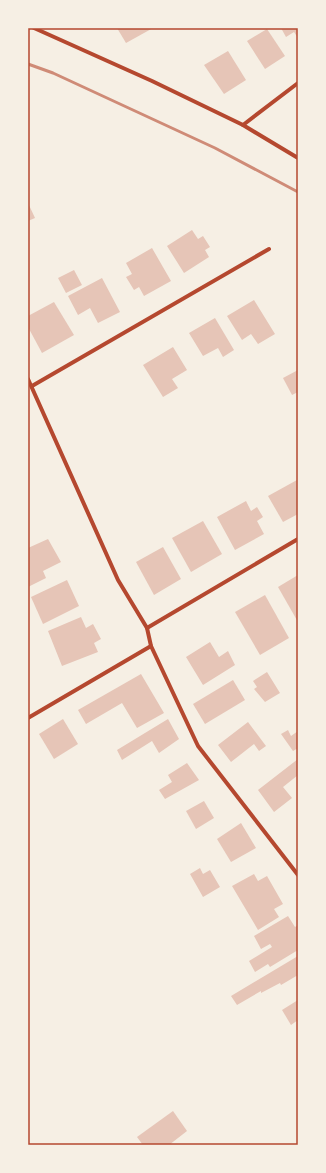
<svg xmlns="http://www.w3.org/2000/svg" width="326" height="1173" font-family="'Noto Sans',sans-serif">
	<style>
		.building { fill: #e6c5b7 }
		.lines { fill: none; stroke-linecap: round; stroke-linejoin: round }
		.minor { stroke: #b5482f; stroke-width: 4 }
		.rail { stroke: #cf8b77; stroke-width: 3 }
		.neatline { fill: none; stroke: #b5482f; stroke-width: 1.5 }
	</style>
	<rect width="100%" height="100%" fill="#f6efe4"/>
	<!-- building -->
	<g class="building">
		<polygon points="117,28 153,28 126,43"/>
		<polygon points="281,28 298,28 298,38 294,32 286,37"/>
		<polygon points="267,29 285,56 265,69 247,41"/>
		<polygon points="228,51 246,80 224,94 204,65"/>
		<polygon points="28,203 35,218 28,221"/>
		<polygon points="192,230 198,239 203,236 210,247 205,250 209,257 184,273 167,246"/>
		<polygon points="152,248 171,281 144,296 139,287 134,290 126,277 132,274 126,263"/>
		<polygon points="74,270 82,285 66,293 58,278"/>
		<polygon points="102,278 120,312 98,323 90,308 78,315 68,296"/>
		<polygon points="254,300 275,334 258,344 251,334 242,340 227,316"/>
		<polygon points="54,302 74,335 42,353 28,327 28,316"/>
		<polygon points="215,318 234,350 223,357 218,348 203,356 189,333"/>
		<polygon points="173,347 187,370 172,379 178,388 163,397 143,365"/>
		<polygon points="298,370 298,392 292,395 283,378"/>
		<polygon points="297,480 298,514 283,522 268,496"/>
		<polygon points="246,501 251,511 257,507 263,517 257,521 264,534 235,550 217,517"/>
		<polygon points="203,521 222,554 191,572 172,538"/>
		<polygon points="48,539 61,562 43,571 46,578 28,587 28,548"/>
		<polygon points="163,547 181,579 154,595 136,562"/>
		<polygon points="298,575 298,622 278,587"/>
		<polygon points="67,580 79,606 43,624 31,597"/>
		<polygon points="265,595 289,638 260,655 235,612"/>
		<polygon points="81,617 86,628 93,624 101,639 94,643 98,652 62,666 48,631"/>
		<polygon points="210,642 219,657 228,651 235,665 203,685 186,657"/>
		<polygon points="267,672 280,693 265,702 254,689 257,687 253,681"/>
		<polygon points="141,674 164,713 137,728 122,703 86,724 78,710"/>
		<polygon points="233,680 245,700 205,724 193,704"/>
		<polygon points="63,719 78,744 54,759 39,734"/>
		<polygon points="168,719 179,739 159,753 152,741 122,760 117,750"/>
		<polygon points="248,722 266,746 259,751 254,744 231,762 218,745"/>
		<polygon points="288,730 291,736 298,731 298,748 293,751 281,734"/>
		<polygon points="298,759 298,775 283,787 292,798 274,812 258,790"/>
		<polygon points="187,763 199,780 165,799 159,790 172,782 168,775"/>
		<polygon points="204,801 214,818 196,829 186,811"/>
		<polygon points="241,823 256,848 231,862 217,839"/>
		<polygon points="200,868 203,874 210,870 220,887 203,897 190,874"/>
		<polygon points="254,874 258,881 267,876 283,904 274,909 279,917 258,930 232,886"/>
		<polygon points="288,916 295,927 298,925 298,950 270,967 268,964 255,972 249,961 272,947 270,944 261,949 254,936"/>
		<polygon points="298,956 298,975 281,985 280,983 261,993 261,991 237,1005 231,996"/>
		<polygon points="298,1000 298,1020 291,1025 282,1010"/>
		<polygon points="173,1111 187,1131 169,1145 143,1145 137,1137"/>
	</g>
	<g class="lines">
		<!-- minor -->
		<g class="minor">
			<polyline points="34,28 152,81 243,125 298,158"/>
			<polyline points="243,125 298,83"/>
			<polyline points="28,379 118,580 147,628 151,646 198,746 298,875"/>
			<polyline points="32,386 269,249"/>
			<polyline points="147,628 298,539"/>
			<polyline points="28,718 151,646"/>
		</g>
		<!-- rail -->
		<polyline class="rail" points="28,64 53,73 215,148 298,192"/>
	</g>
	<!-- border -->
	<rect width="326" height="1173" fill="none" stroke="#f6efe4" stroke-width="58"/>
	<rect x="29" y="29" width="268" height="1115" class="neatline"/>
</svg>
